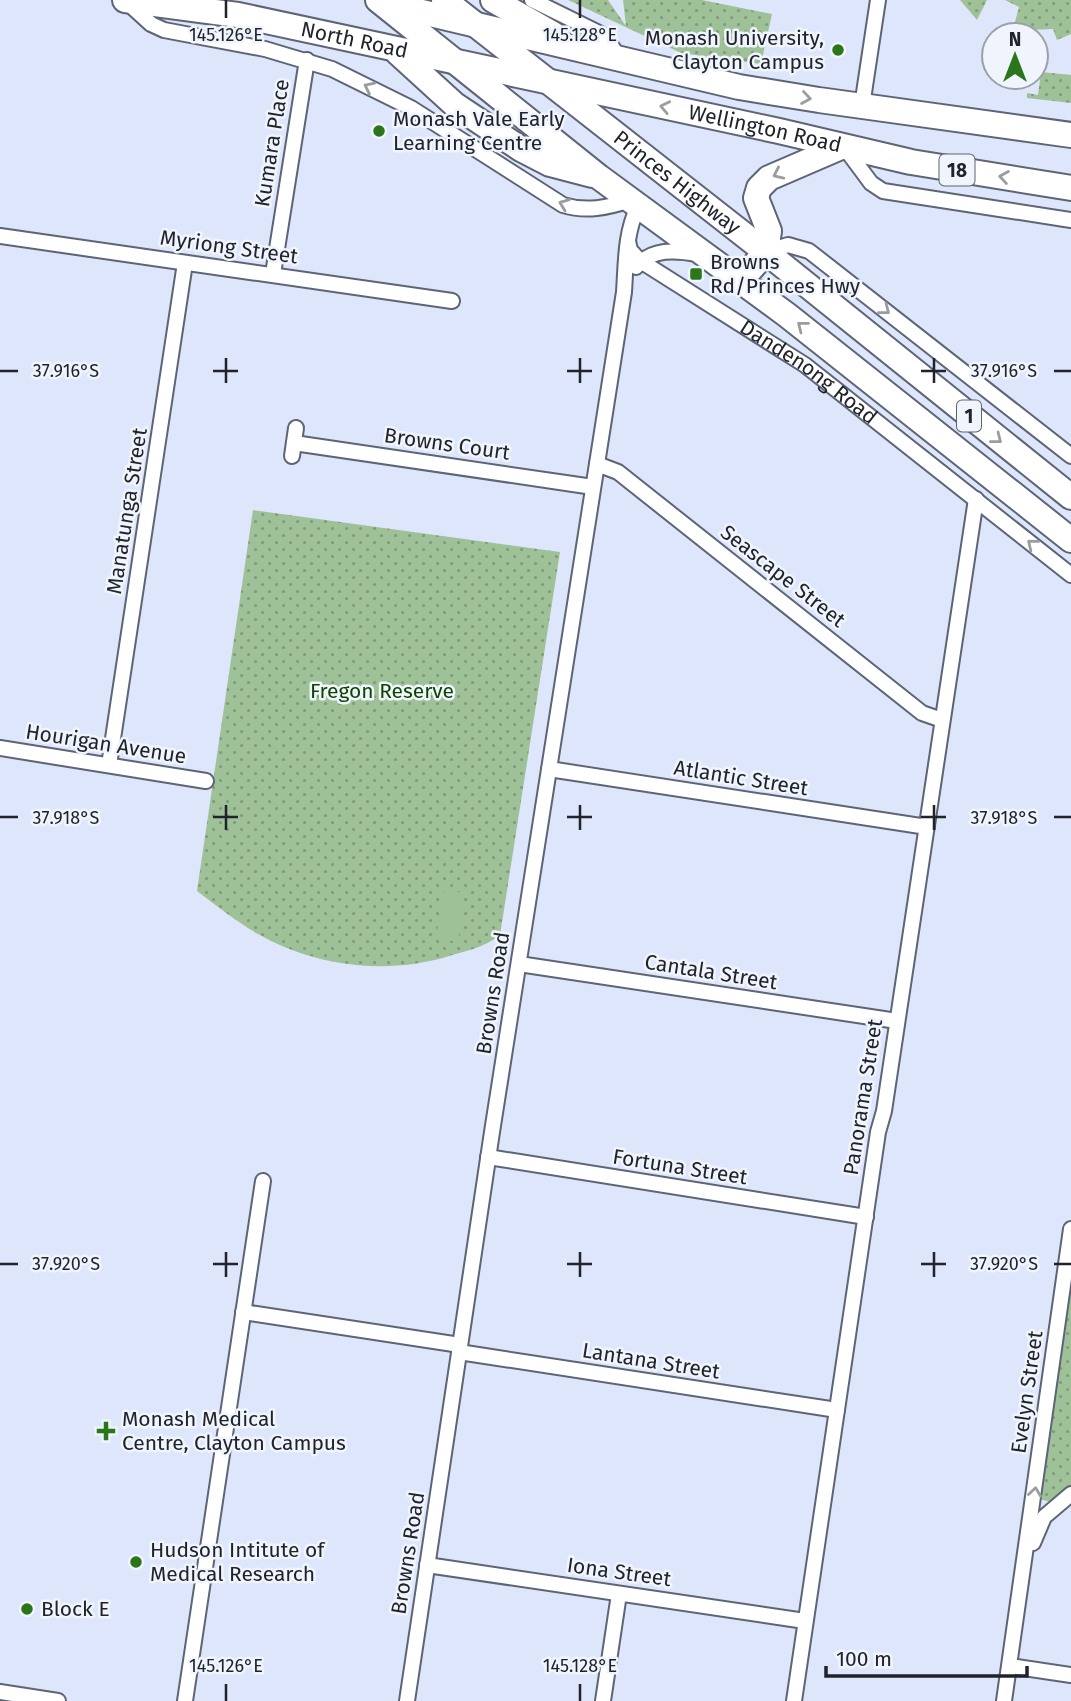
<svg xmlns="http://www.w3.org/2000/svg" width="1071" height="1701" viewBox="0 0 1071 1701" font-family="'Fira Sans',sans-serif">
<defs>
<pattern id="grass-dots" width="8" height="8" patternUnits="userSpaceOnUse" patternTransform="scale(1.75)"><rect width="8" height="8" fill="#9fc198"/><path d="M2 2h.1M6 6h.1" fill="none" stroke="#819c7c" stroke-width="1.8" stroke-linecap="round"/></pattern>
</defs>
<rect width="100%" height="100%" fill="#dee6fb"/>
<path fill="url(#grass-dots)" d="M568,0H608L626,26L623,0H702L772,14L761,64L681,53Z
M960,0H987L977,20Z
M1005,0H1071V34L1057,40L1053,29L1029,30L1015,22L1019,7Z
M1041,72L1071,75V103L1027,98V93L1038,95Z
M253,510L560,552L500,935C484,948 465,951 446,957C384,975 314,966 258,934C237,922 217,906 197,891Z
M1071,1273V1485L1051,1502L1039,1499Z"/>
<path fill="#9fc198" d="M444,890L465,893L458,942L436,938Z"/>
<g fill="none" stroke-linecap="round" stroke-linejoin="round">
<defs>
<g id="street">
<path d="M532,0L599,33L606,38L620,59"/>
<path d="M128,3L151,24L164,30L265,49L332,69L411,108L563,205C586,212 607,208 630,200"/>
<path d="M862,106L878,0"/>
<path d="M845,148L871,183L883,191L1071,220"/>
<path d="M0,236L452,301"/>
<path id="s1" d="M628,241L630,250L639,260L805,365L1071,575"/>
<path d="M766,252L788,245L809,251L1071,456"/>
<path d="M636,267C652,248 675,250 698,254"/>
<path d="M273,274L307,60"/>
<path d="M294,443L593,487"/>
<path d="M292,456L296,428"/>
<path d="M597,464L618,472L922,713L942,720"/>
<path d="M0,748L206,781"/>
<path d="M109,765L185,263"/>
<path d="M549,769L927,827"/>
<path d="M519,964L897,1021"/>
<path d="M488,1157L866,1217"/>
<path d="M243,1312L460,1345"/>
<path d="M459,1352L837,1410"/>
<path d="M1033,1543L1044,1517L1071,1494"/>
<path d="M427,1565L805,1621"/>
<path d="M1010,1666L1071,1675"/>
<path d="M0,1692L58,1701"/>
<path d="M185,1701L263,1181"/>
<path d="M407,1701L492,1132L624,292C626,263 625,233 638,207"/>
<path d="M603,1701L619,1594"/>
<path d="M794,1701L878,1132L884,1111L976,499"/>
<path d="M1004,1701L1071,1229"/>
</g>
<g id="highway">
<path id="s2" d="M125,0L238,15L779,131L911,162L1071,188"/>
<path d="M378,0L599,177L787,315L1071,540"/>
<path id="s3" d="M444,0L766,252L1071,497"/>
<path d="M493,0L553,34"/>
<path d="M388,4L739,87L819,100L1071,135"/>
<path d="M398,53L455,105L521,149L550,164L592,175"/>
<path d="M741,280L766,252L769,231L756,198L759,188L769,178L841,147"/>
</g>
</defs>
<use href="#street" stroke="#5d6476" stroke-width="18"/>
<use href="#highway" stroke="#5d6476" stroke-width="28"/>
<use href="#street" stroke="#fff" stroke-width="14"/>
<use href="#highway" stroke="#fff" stroke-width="24"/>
</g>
<defs><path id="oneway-chevron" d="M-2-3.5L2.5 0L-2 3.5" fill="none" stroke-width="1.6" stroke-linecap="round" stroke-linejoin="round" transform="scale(1.75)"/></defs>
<g stroke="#9b9c9f">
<use href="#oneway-chevron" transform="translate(369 87) rotate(-154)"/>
<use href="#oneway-chevron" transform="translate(806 98) rotate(9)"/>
<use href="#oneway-chevron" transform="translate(665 107) rotate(-168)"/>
<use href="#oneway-chevron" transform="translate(778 174) rotate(155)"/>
<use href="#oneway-chevron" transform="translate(1004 177) rotate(-171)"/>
<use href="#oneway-chevron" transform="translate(564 204) rotate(-159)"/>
<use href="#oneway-chevron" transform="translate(885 310) rotate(38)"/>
<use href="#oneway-chevron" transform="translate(802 326) rotate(-142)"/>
<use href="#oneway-chevron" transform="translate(997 439) rotate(38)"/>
<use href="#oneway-chevron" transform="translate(1032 544) rotate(-141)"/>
<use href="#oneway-chevron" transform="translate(1035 1492) rotate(-82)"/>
</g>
<path fill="none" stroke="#20232a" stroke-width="2.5" d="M226,0V18M580,0V18M226,358V383M580,358V383M934,358V383M0,371H18M213,371H238M567,371H592M921,371H946M1054,371H1071M226,805V830M580,805V830M934,805V830M0,817H18M213,817H238M567,817H592M921,817H946M1054,817H1071M226,1252V1277M580,1252V1277M934,1252V1277M0,1264H18M213,1264H238M567,1264H592M921,1264H946M1054,1264H1071M226,1684V1701M580,1684V1701"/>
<g fill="#2b751a" stroke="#f0f4fc" stroke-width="2.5">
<circle cx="838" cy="50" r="7"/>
<circle cx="379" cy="131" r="7"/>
<rect x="689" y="267" width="14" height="14" rx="3.5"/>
<path d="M102.5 1420.5h7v7h7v7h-7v7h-7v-7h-7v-7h7z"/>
<circle cx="136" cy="1562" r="7"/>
<circle cx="27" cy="1609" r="7"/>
</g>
<g text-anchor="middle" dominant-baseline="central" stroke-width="5" stroke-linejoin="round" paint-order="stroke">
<g fill="#f0f4fc" stroke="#5e6269" stroke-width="2">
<rect x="939.5" y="154.5" width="35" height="31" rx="5"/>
<rect x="957" y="400.5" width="24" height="31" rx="5"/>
</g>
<g font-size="19" font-weight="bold" fill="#20232a">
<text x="957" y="170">18</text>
<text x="969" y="416">1</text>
</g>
<g font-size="21" fill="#20232a" stroke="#f0f4fc" text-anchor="start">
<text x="824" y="38" text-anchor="end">Monash University,<tspan x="824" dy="24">Clayton Campus</tspan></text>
<text x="393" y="119">Monash Vale Early<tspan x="393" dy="24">Learning Centre</tspan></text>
<text x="710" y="262">Browns<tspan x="710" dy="24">Rd/Princes Hwy</tspan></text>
<text x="122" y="1419">Monash Medical<tspan x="122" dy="24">Centre, Clayton Campus</tspan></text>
<text x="150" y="1550">Hudson Intitute of<tspan x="150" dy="24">Medical Research</tspan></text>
<text x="41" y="1609">Block E</text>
</g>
<g font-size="21" fill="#20232a" stroke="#f0f4fc">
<text stroke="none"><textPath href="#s2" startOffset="233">North Road</textPath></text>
<text stroke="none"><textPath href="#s2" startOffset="653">Wellington Road</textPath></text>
<text transform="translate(272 143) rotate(-81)">Kumara Place</text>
<text stroke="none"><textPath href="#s3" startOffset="296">Princes Highway</textPath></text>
<text transform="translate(229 247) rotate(8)">Myriong Street</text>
<text stroke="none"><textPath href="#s1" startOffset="226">Dandenong Road</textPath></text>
<text transform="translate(447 444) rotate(8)">Browns Court</text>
<text transform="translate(127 511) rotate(-81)">Manatunga Street</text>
<text transform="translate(783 576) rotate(38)">Seascape Street</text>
<text transform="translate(106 744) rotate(9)">Hourigan Avenue</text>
<text transform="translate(741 778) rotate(9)">Atlantic Street</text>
<text transform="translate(711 972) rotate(9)">Cantala Street</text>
<text transform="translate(493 993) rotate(-81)">Browns Road</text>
<text transform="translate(863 1097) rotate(-81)">Panorama Street</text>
<text transform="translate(680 1167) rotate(9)">Fortuna Street</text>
<text transform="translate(651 1361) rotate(9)">Lantana Street</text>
<text transform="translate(1027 1392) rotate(-82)">Evelyn Street</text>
<text transform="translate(408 1553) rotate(-81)">Browns Road</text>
<text transform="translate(619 1572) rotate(8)">Iona Street</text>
</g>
<g font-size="21" fill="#0e4600" stroke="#f0f4fc">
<text x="382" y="691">Fregon Reserve</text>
</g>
</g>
<g font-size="18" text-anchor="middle" fill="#20232a" stroke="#f0f4fc" stroke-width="5" stroke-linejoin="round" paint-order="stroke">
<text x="226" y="41">145.126°E</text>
<text x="580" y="41">145.128°E</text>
<text x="66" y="377">37.916°S</text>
<text x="1004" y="377">37.916°S</text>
<text x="66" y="824">37.918°S</text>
<text x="1004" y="824">37.918°S</text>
<text x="66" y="1270">37.920°S</text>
<text x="1004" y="1270">37.920°S</text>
<text x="226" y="1672">145.126°E</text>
<text x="580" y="1672">145.128°E</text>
</g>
<g transform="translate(1015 56)"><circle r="33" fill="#f0f4fc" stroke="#9da0a8" stroke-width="2"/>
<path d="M0-5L12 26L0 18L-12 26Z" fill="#2b751a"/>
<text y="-10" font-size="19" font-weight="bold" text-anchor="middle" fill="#20232a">N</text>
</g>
<path d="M826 1666v10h201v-10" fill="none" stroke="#20232a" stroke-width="3.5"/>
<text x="836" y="1666" font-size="21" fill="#20232a" stroke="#f0f4fc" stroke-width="5" paint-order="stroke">100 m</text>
</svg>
